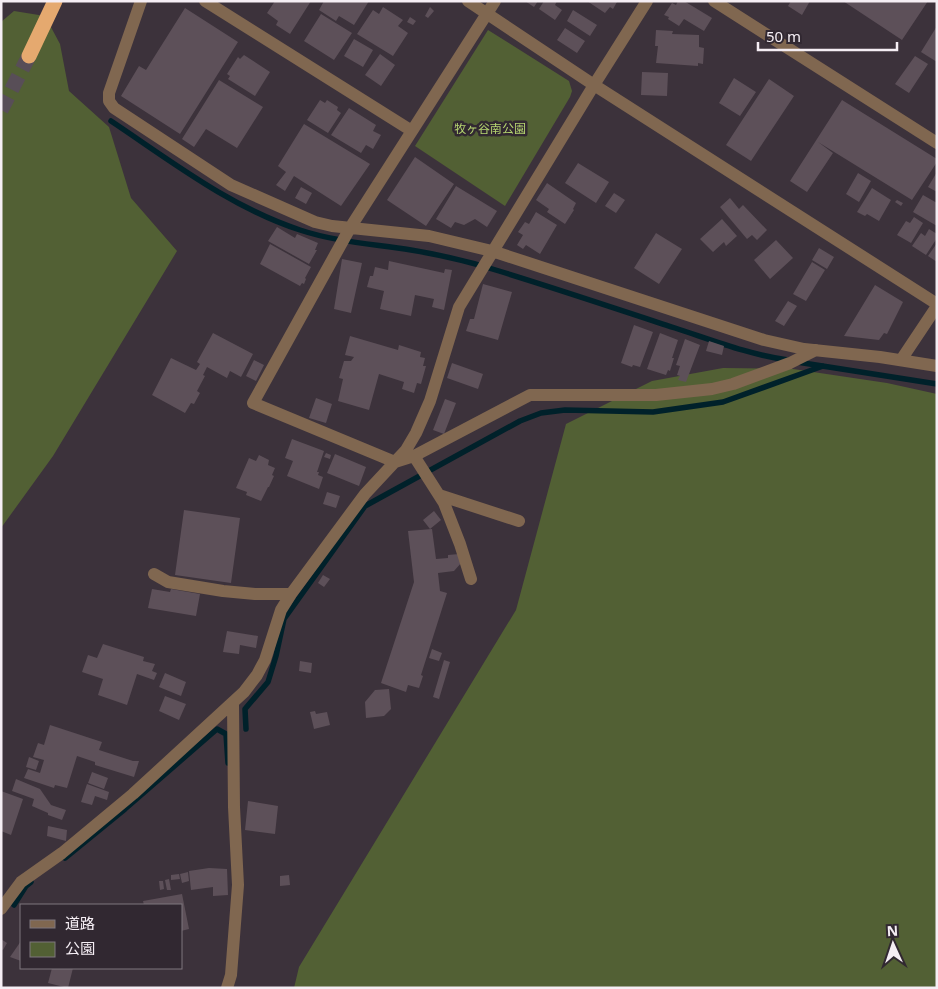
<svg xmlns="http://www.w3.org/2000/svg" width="938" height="989" viewBox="0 0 938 989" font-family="'Noto Sans','Noto Sans JP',sans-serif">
<rect width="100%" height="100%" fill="#3c323b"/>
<path fill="#526034" d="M14,11L45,16L60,44L69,91L109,127L131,198L177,251L53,456L1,528V22Z
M488,30L569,81L572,91L570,97L505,206L415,146Z
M723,368L793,369L887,383L937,394V988H294L299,967L516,610L566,424L652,381Z"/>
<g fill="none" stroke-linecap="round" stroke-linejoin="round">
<path stroke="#00212a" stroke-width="5.5" d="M111,121C171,161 230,207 300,230C336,242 374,244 411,250C441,255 471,262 499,271C558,289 617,309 675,328C712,340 750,355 788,360
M797,362L937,384
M246,729L245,709L268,682L276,656L284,619L365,506L520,421L541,413L565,410L653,412L723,402L823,366
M65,858L125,809L217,729L226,734L228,763
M14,905L26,886L31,882"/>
</g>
<path fill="#5d5059" d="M275,1H311L290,34L276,25L278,21L267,13Z
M324,1H369L354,25L339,16L336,21L319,10Z
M525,1H538L534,7Z
M544,1H557L555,5L562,10L555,20L539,9Z
M587,1H616L617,2L613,9L610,7L605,13Z
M678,1H684L712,18L704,31L684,19L679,26L668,19L669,17L664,15L672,3L676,5Z
M791,1H810L802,15L788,6Z
M843,1H928L902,40Z
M383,7L403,20L398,26L408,33L393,56L357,34L373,10L379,14Z
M430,7L434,11L428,18L425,16Z
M185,8L238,42L180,134L121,96L139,66L146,70Z
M573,10L597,25L590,36L567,21Z
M321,14L352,33L334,60L304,41Z
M410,17L416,21L413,25L407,22Z
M937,26V62L921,52Z
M565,28L585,41L577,53L557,40Z
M656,30L673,31L672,34L699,35V47L704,48L703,64L698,63V66L656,63L658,46H655Z
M354,39L373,50L363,67L344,56Z
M380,54L395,65L381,86L365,75Z
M244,55L270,72L255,96L228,79L230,76L227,74L238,57L240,59Z
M915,56L928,64L909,93L895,84Z
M642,72L668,73L667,96L641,95Z
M734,78L756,92L740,116L719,103Z
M769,79L794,96L751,161L726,145Z
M219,80L263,107L237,148L206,129L194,147L182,139Z
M320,100L325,103L327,100L338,107L337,110L341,113L328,133L307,120Z
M842,100L937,159V162L912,200L818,142L833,153L807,192L790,181Z
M349,108L376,125L373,131L381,135L373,149L366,145L361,153L331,135Z
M304,124L370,164L341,206L294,176L285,191L276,185L286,172L278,166Z
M415,157L454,184L426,226L387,200Z
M578,163L609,182L596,203L565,183Z
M937,172V192L928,187Z
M858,173L871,181L859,202L846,194Z
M547,183L576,203L573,209L574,210L565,224L547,212L549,209L536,200Z
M456,186L497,211L487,227L475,219L464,225L455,222L451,228L436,219Z
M301,187L312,193L306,204L295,198Z
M872,188L891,200L879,221L867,214L865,216L857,212Z
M614,193L625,200L616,213L605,206Z
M923,195L937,203V226L913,212Z
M730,198L739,209L743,205L767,230L757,240L752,235L747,239L720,207Z
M897,200L903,203L901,206L895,202Z
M536,212L557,225L540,254L526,245L523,249L517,245L523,235L518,232L525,222L529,224Z
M914,217L923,223L911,243L897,235L906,221L910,223Z
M722,219L737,236L726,246L724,242L713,252L700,239Z
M277,227L295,238L297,234L318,243L315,250H317L309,264L268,241Z
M929,229L937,234V238L926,255L912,246L921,233L925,236Z
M656,233L682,249L659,284L634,268Z
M776,240L793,258L770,279L754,260Z
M937,243V262L928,256Z
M270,244L311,267L305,278L306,279L304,284L302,283L300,286L260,264Z
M819,248L834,257L827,269L812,260Z
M342,259L362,263L351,313L334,309Z
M389,261L444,273L445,269L452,270L444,310L432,307L434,299L415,295L411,316L380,309L384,291L367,287L370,276H373L375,267L388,270Z
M812,262L825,270L806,301L793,294Z
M483,284L512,292L498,340L466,331L470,319H474Z
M875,285L903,302L887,334L884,333L879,340L844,336Z
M788,301L797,306L784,326L775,321Z
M634,325L653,332L640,367L633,365L632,367L621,363Z
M213,333L253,354L241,377L230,371L227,378L207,367L203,375L205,376L197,391L200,393L194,404L191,403L185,413L152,395L171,358L196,370L200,364L197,362Z
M660,333L678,340L672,358H674L670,371L668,370L666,375L647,369Z
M350,336L398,350L399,345L421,352L420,357L425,358L423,366H426L421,384L417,383L414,393L402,389L404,382L379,374L369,410L338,401L343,379L339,378L344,361H351L354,357L345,355Z
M685,339L700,345L686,382L678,380L680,376L677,375L680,366L676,365Z
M709,341L724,346L722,355L706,351Z
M254,360L264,365L256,381L246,376Z
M452,363L483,374L478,389L447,378Z
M316,398L332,404L326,423L309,418Z
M445,399L456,403L444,434L433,430Z
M292,439L324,451L317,472H319L318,475L323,477L319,489L287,476L293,461L285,458Z
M326,453L331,455L330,459L324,457Z
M335,454L366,467L359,486L327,473Z
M259,455L269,460L268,465L275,468L272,475L274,476L269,487H268L261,501L246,495L247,492L236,488L249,458L256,461Z
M327,492L340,496L336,508L323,504Z
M184,510L240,518L231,583L175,575Z
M434,511L441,520L430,529L423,520Z
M432,529L436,559L448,558V555L459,554L462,562L454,571L438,573L440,591L447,593L421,675L423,676L419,688L408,685L406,692L381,683L414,582L408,531Z
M323,575L330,579L324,587L318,583Z
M152,589L170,592L171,589L200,594L196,616L148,608Z
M227,631L258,636L256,648L240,645L239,654L223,652Z
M103,644L144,657L143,661L155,664L152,671L157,673L154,680L137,674L127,705L98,695L103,679L82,672L88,655L97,658Z
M432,649L442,653L439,661L429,658Z
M444,660L450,662L439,699L433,697Z
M300,661L312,663L311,673L299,671Z
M165,673L186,682L181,696L159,687Z
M389,689L391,709L384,716L366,718L365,702L375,690Z
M165,696L186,704L179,720L159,711Z
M315,711L316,714L327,712L330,725L314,729L310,712Z
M50,725L102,742L99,750L133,761H139L134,777L95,765V762L77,756L67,788L55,785L54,788L24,778L28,769L40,773L44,760L33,757L38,743L44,745Z
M29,757L39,761L36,770L26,767Z
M92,772L108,778L104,789L88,783Z
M16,779L40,789L51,805L66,810L62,820L48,815V813L32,806L34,799L12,791Z
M87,784L109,792L107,800L95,796L92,805L81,802Z
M1,791L23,799L11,835L1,831Z
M248,801L278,806L275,834L245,830Z
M48,826L67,830L66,841L47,836Z
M209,868L227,869L228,895L213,896V887L191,890L189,871Z
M188,872L189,881L182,883L180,874Z
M179,874L180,879L171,880V875Z
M289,875L290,885L280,886V876Z
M169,879L171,890H167L165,880Z
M159,881H163L164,889L160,890Z
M182,894L189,929L181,931V905H144L143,901Z
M1,939L7,943L3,950L1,949Z
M21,941V961L10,957Z
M52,968H73L68,988L48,983Z"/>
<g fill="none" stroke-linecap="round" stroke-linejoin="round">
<path stroke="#584e57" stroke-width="15" stroke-dasharray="15 8" stroke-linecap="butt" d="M1,110L29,56"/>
<path stroke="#806750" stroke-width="12" d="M141,1L109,93V101L114,108L231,185L315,222L332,226L429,236L492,251L764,340L804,349L880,357L937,366
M205,1L412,131
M468,1L594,85L937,304
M495,1L350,228L253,403L395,462L414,456L530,395H656L712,389L733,384L790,363L816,350
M714,1L937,143
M901,360L937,306
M414,456L444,503L460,544L471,579
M439,495L519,521
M154,574L168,582L223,591L255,594H291
M1,909L21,882L62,853L133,794L244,692L257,675L265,660L281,610L291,594L365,494L406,450L416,433L430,401L459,307L594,85L647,1
M227,988L231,975L238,885L234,807L233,704"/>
<path stroke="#e5a96f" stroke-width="15" d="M29,56L55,1"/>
</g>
<g text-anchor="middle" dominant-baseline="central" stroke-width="5" stroke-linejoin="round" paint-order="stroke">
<g font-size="12" fill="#b5d570" stroke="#312831">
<text x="490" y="128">牧ヶ谷南公園</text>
</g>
</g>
<rect width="938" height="989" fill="none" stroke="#f5eef4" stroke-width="5"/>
<rect x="20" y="904" width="162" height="65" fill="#312831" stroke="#7f777f"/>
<rect x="30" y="920" width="25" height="8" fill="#806750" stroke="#7f777f"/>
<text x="65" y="929" font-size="15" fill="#f5eef4">道路</text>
<rect x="30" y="942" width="25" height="15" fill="#526034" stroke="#7f777f"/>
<text x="65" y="954" font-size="15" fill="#f5eef4">公園</text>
<g transform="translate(893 944) rotate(357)" stroke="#312831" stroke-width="4" paint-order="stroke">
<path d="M0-4L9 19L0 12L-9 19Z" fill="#f5eef4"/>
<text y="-8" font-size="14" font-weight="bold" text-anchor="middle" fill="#f5eef4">N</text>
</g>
<path d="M758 42v8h139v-8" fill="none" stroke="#f5eef4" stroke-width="2.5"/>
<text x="766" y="42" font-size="15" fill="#f5eef4" stroke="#312831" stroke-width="4" paint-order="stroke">50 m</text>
</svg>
